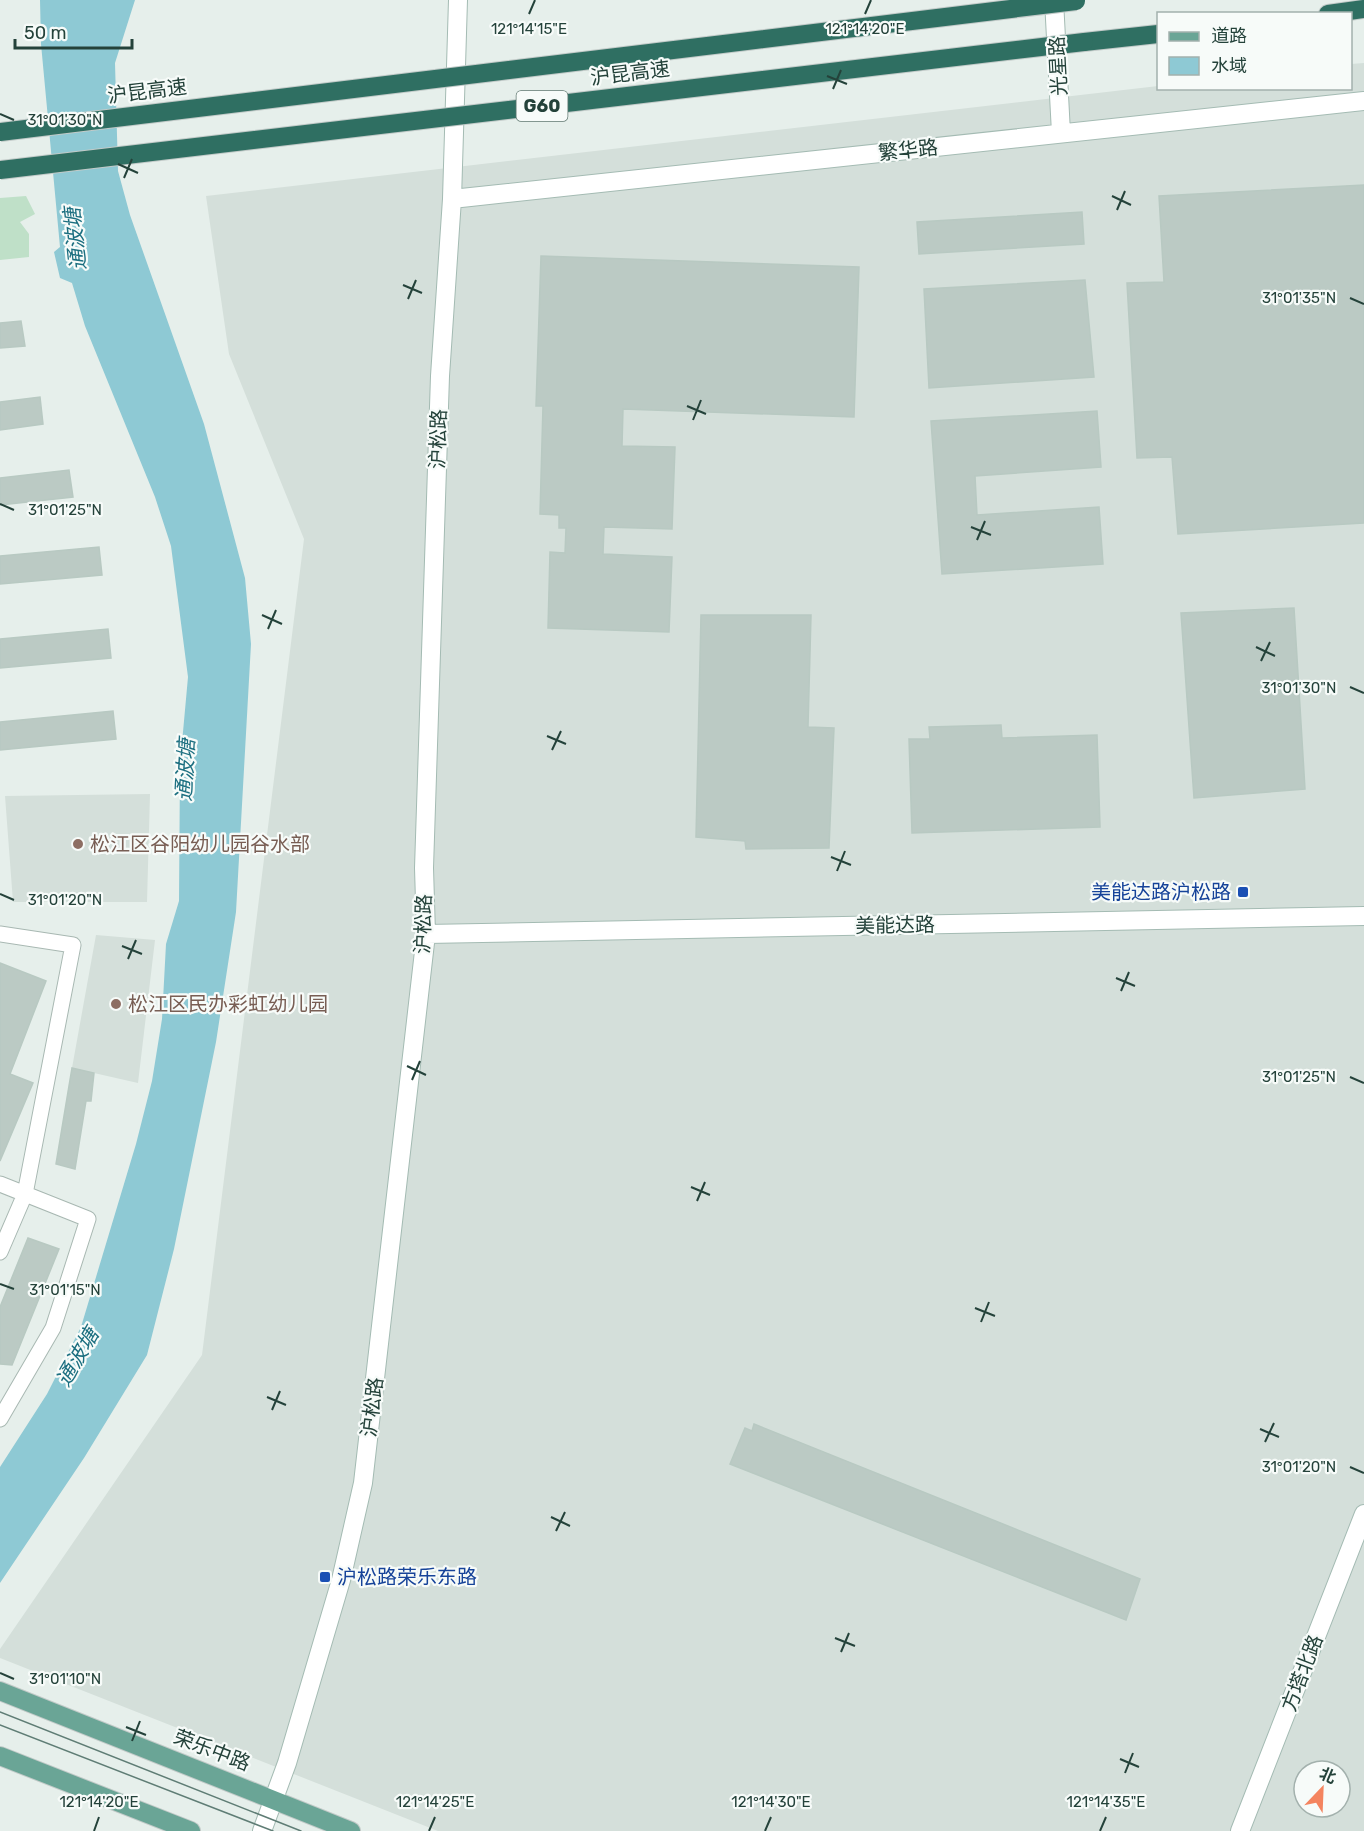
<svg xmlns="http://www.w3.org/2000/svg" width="1364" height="1831" viewBox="0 0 1364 1831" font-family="Rubik,'Noto Sans SC',sans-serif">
<rect width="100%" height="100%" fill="#e6efeb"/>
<path fill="#d4dfda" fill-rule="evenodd" d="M1364,63V1831H438L0,1658V1649L202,1355L304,539L229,354L206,196L1158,86L1350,88L1351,64ZM1304,1771H1340V1807H1304Z
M150,794L147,902H13L5,796Z
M96,935L155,940L138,1083L72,1068Z"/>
<path fill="#bfe0c8" d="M26,196L35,214L20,222L29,234V257L0,260V198Z"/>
<path fill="#8ec9d4" d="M40,0H135L115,63L118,171L130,215L204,424L245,578L251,644L236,912L216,1042L174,1249L147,1355L84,1458L0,1583V1467L47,1394L81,1327L136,1144L152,1081L162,1019L166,944L179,901L180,765L188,677L171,546L155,497L85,326L72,283L60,278L54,252L60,247L41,44Z"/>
<path fill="#bbcac4" stroke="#b8c9c2" stroke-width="1.5" d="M1364,185V523L1178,534L1172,457L1137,458L1127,283L1164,282L1159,196Z
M1082,212L1084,244L919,254L917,222Z
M541,256L859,267L854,417L623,409L622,446L675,447L672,529L604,527L603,554L672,557L669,632L548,628L550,552L565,553L566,528H559V515L540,514L543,406H536Z
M1085,280L1094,377L929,388L924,289Z
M21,321L25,346L0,348V323Z
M40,397L43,424L0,430V402Z
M1097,411L1101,467L975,476L977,515L1099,507L1103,564L942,574L931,421Z
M69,470L73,497L0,505V478Z
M99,547L102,575L0,584V556Z
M1294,608L1305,789L1194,798L1181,613Z
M701,615H811L808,727L834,728L829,848L746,849L745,841L696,837Z
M108,629L111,658L0,668V639Z
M113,711L116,739L0,750V722Z
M1001,725L1002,738L1097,735L1100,827L912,833L909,739H930L929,727Z
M0,963L46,981L10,1074L33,1083L0,1161Z
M72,1068L94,1073L91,1101H86L75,1169L56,1164Z
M28,1238L59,1249L12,1365L0,1364V1307Z
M754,1424L1140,1579L1126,1620L730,1464L745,1428L752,1431Z"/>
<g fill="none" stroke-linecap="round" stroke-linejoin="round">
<defs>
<path id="street" d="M0,934L73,945L25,1194L0,1252
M0,1184L88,1219L53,1328L0,1419"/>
<path id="secondary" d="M1054,0L1061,133
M452,199L1364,101
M426,934L1364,916
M262,1831L287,1763L341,1580L363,1483L426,934L424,868L440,376L452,199L458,0
M1240,1831L1364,1514"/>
<path id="primary" d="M0,1691L351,1831
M0,1756L191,1831"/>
<path id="highway" d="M1328,14L1364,9
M1084,42L1158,34"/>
</defs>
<use href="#street" stroke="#a8b8b2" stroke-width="17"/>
<use href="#secondary" stroke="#a4bbb3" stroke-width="20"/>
<use href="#primary" stroke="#c2cac8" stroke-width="20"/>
<use href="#highway" stroke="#c2cac8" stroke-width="20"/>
<use href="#street" stroke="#fff" stroke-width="15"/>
<use href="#secondary" stroke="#fff" stroke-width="18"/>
<use href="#primary" stroke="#6aa596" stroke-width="18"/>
<use href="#highway" stroke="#2f6f62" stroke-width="18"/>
<path stroke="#5f7d75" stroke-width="1.5" d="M0,1712L301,1831
M0,1725L273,1831"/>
<defs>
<path id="highway-bridge" d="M0,132L1076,1
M0,170L1084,42"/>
</defs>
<use href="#highway-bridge" stroke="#c2cac8" stroke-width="20" stroke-linecap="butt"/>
<use href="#highway-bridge" stroke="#2f6f62" stroke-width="18"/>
</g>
<path fill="none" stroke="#24423a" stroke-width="2" d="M529,14L535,0M865,14L871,0M827,76L847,84M833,89L841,70M0,114L14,120M118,164L138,173M124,178L132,159M1112,196L1131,205M1117,210L1125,191M403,285L422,293M1350,298L1364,304M408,299L416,280M687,406L706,414M693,420L701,400M0,504L14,510M971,527L991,535M977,540L985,521M262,615L282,624M268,629L276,610M1256,647L1275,656M1261,661L1270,642M1350,687L1364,693M547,736L566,744M552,750L561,731M831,857L851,865M837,871L845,851M0,894L14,900M122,946L142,954M128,959L136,940M1116,978L1135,986M1121,991L1129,972M407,1066L426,1075M1350,1077L1364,1083M412,1080L420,1061M691,1187L710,1195M697,1201L705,1182M0,1284L14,1289M975,1308L995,1316M981,1322L989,1302M267,1397L286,1405M272,1410L280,1391M1260,1429L1279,1437M1265,1442L1274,1423M1350,1467L1364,1473M551,1517L570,1526M556,1531L565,1512M835,1638L855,1646M841,1652L849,1633M0,1673L14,1679M126,1727L146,1735M132,1741L140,1721M1120,1759L1139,1767M1125,1773L1133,1753M94,1831L99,1817M429,1831L435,1817M765,1831L771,1817M1100,1831L1106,1817"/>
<g fill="#8d6e63" stroke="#f7fbf9" stroke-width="2">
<circle cx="78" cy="844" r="6"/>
<circle cx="116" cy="1004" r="6"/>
</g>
<g fill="#1a4fb4" stroke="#f7fbf9" stroke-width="2">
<rect x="1237" y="886" width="12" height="12" rx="3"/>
<rect x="319" y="1571" width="12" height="12" rx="3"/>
</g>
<g text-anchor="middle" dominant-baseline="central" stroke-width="4.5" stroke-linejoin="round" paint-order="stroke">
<rect fill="#f7fbf9" stroke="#637a73" stroke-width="1.5" x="516.5" y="91" width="51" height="30" rx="4.5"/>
<g font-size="18" font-weight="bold" fill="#24423a">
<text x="542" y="106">G60</text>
</g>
<g font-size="20" fill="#24423a" stroke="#f7fbf9">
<text transform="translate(1058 66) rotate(-93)">光星路</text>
<text transform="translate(630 73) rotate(-7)">沪昆高速</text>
<text transform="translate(147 91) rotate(-7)">沪昆高速</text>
<text transform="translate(908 150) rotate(-6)">繁华路</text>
<text transform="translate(438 439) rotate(-88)">沪松路</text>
<text transform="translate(423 924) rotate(-88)">沪松路</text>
<text transform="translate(895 925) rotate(-1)">美能达路</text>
<text transform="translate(372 1407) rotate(-83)">沪松路</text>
<text transform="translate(1302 1673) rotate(-69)">方塔北路</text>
<text transform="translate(212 1750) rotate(21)">荣乐中路</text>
</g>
<g font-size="20" fill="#785e54" stroke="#f7fbf9" text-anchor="start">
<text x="90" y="844">松江区谷阳幼儿园谷水部</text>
<text x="128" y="1004">松江区民办彩虹幼儿园</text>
</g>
<g font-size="20" fill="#164399" stroke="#f7fbf9" text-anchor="end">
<text x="1231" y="892">美能达路沪松路</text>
<text x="337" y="1577" text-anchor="start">沪松路荣乐东路</text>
</g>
<g font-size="21" font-style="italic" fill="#1c6f80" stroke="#f7fbf9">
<text transform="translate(75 239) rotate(-96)">通波塘</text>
<text transform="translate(185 770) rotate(-87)">通波塘</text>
<text transform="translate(77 1357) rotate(-60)">通波塘</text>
</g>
</g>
<g font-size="15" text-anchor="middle" fill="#24423a" stroke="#f7fbf9" stroke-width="4.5" stroke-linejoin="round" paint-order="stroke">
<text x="529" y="34">121°14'15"E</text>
<text x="865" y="34">121°14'20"E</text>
<text x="65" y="125">31°01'30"N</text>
<text x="1299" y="303">31°01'35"N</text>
<text x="65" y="515">31°01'25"N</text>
<text x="1299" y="693">31°01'30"N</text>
<text x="65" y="905">31°01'20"N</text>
<text x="1299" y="1082">31°01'25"N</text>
<text x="65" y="1295">31°01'15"N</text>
<text x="1299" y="1472">31°01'20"N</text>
<text x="65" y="1684">31°01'10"N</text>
<text x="99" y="1807">121°14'20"E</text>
<text x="435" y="1807">121°14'25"E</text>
<text x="771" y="1807">121°14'30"E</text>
<text x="1106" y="1807">121°14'35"E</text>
</g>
<rect x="1157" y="12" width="195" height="78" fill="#f7fbf9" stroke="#a3b1ad" stroke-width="1.5"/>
<rect x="1169" y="32" width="30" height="9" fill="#6aa596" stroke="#a3b1ad" stroke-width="1.5"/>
<text x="1211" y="42" font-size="18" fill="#24423a">道路</text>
<rect x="1169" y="57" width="30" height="18" fill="#8ec9d4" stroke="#a3b1ad" stroke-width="1.5"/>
<text x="1211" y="72" font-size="18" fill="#24423a">水域</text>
<g transform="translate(1322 1789) rotate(23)"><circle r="28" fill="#f7fbf9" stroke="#a3b1ad" stroke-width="1.5"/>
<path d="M0-4.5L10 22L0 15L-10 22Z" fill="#f4845f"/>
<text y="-9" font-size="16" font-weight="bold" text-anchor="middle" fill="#24423a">北</text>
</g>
<path d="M15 39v9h117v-9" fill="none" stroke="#24423a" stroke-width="3"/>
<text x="24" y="39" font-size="18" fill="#24423a" stroke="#f7fbf9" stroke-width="4.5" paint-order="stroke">50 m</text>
</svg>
